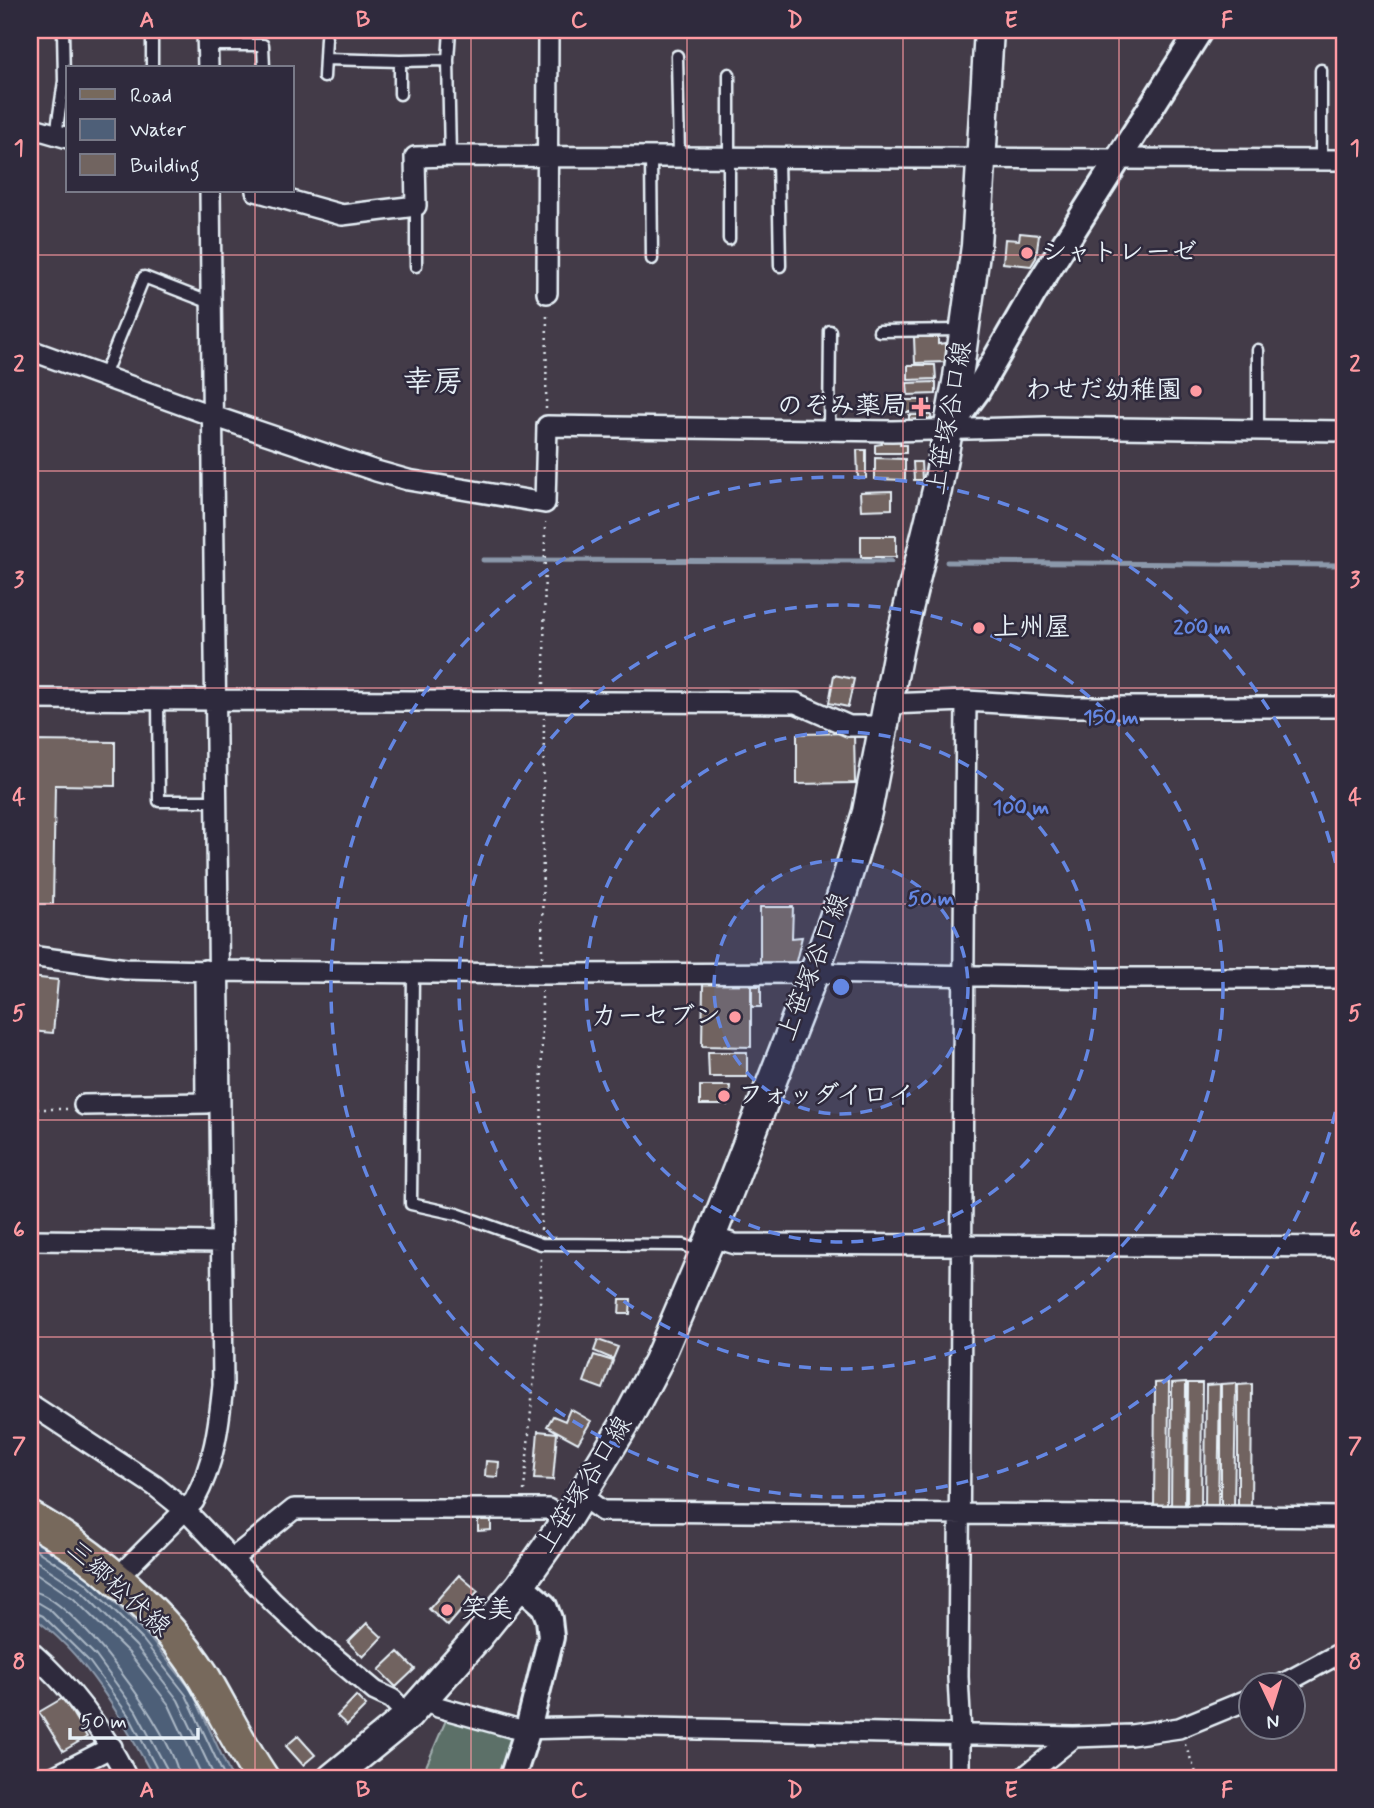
<svg xmlns="http://www.w3.org/2000/svg" width="1374" height="1808" viewBox="0 0 1374 1808" font-family="Mynerve,'Klee One',sans-serif">
<rect width="100%" height="100%" fill="#433b48"/>
<filter id="ink" filterUnits="userSpaceOnUse"><feTurbulence type="fractalNoise" baseFrequency=".0143" numOctaves="2"/><feDisplacementMap in="SourceGraphic" scale="14" xChannelSelector="R" yChannelSelector="G"/><feConvolveMatrix kernelMatrix="1 2 1 2 8 2 1 2 1" color-interpolation-filters="sRGB"/></filter>
<g filter="url(#ink)">
<path fill="#5c6f68" stroke="#a2b0b0" stroke-width="2" d="M446,1720L515,1738L500,1778H421Z"/>
<path fill="#4e5f78" stroke="#8c99ab" stroke-width="2" d="M30,1538L90,1578L148,1636L192,1691L232,1778H154C122,1719 87,1654 30,1615Z"/>
<g fill="none" stroke-linecap="round" stroke-linejoin="round">
<path stroke="#aab7c5" stroke-width="2" d="M30,1546L86,1583L143,1640L186,1695L225,1778
M30,1557L80,1590L136,1646L178,1700L215,1778
M30,1569L73,1598L129,1653L169,1705L203,1778
M30,1591C71,1592 177,1738 179,1778
M30,1601L39,1603L49,1609L96,1656L136,1711L167,1769L168,1778
M30,1610L43,1616L89,1661L129,1716L159,1773V1778"/>
<path stroke="#8c99ab" stroke-width="5" d="M483,560L891,561
M947,562L1344,565"/>
</g>
<path fill="#716460" stroke="#e8f1f8" stroke-width="2" d="M1020,233L1039,235L1036,258L1031,266L1003,263L1005,239L1019,240Z
M914,337H938V344L946,343V362L915,363Z
M908,365H935L936,379L908,380Z
M936,382V394L908,395L907,383Z
M903,400H930V412H903Z
M909,415H931L932,427H909Z
M881,439H901L900,445H906V453H875V445L882,444Z
M857,450H866V478H858Z
M875,458L905,459V480L875,479Z
M913,462H921L922,480H914Z
M892,491V509L861,510L860,492Z
M861,536H896V557H861Z
M834,675L854,679L848,707L829,703Z
M854,733L855,783L797,784V734Z
M30,741L115,742V786L55,785L53,904H30Z
M760,907H793L792,938L802,937L795,965L760,967Z
M30,977L58,980L53,1033L30,1031Z
M703,984H751V1047L702,1046Z
M752,986H761V1007H752Z
M708,1052H747V1077H709Z
M700,1086H730L729,1105H700Z
M620,1299H631L630,1314H619Z
M598,1340L618,1347L613,1359L594,1351Z
M594,1355L613,1361L603,1389L584,1382Z
M1169,1382L1168,1510H1154L1155,1383Z
M1186,1382L1185,1509L1171,1510L1172,1383Z
M1188,1383H1202L1201,1510H1187Z
M1236,1383L1234,1510H1221V1384Z
M1220,1384L1218,1511H1205L1206,1385Z
M1252,1384L1251,1511H1238V1385Z
M570,1409L591,1421L578,1443L547,1426L553,1416L565,1421Z
M538,1431L557,1433L553,1480L534,1479Z
M486,1461L499,1462L498,1477L485,1476Z
M478,1515H491V1530L478,1531Z
M459,1575L478,1591L448,1626L429,1609Z
M367,1623L382,1637L363,1657L348,1642Z
M398,1652L415,1669L396,1687L379,1670Z
M356,1696L366,1706L347,1725L337,1716Z
M63,1698L87,1737L63,1751L39,1712Z
M298,1736L315,1755L303,1765L286,1746Z"/>
<g fill="none" stroke-linecap="round" stroke-linejoin="round">
<defs>
<path id="service" d="M152,30V68
M208,45H263L264,68
M677,56L679,156
M325,59L400,61L448,60
M400,61V94
M324,77L326,38
M56,135L64,81L63,30
M450,156L448,60L450,30
M651,156L652,259
M778,158L780,266
M1321,160V70
M416,206V266
M729,239V74
M879,331L962,330
M103,378L144,277L211,303
M829,429L830,331
M1258,430V350
M158,700L159,801H216
M413,972L411,1204L457,1214L541,1244L684,1245L703,1253"/>
<path id="minor" d="M207,30L208,68
M30,127L68,138
M256,191L342,215L416,206L415,157L450,156L1344,160
M547,293L548,30
M30,350L213,416L376,471L408,480L545,503L547,426L892,431L1045,427L1344,431
M30,699L796,703L849,726H884
M888,704L966,701L1067,707H1344
M30,956L126,969L211,971L542,974L814,973L1105,978H1344
M84,1105L206,1103L205,970
M711,1237L735,1244L1344,1247
M30,1240L222,1242
M30,1404L155,1486L186,1511L273,1602L316,1642L375,1691L392,1699L408,1716
M582,1496L602,1511H608L1344,1517
M232,1559L294,1509H548L566,1520
M116,1579L194,1501C214,1465 219,1425 223,1385L210,191
M30,1651C71,1687 103,1729 127,1778
M1279,1686L1344,1651
M426,1697L438,1707L517,1729L604,1727L1074,1737L1131,1735L1179,1728L1252,1698
M961,1734L958,1677L966,701
M51,1778L112,1747
M959,1778V1734
M1023,1778L1074,1737"/>
<path id="tertiary" d="M949,429L977,391L1034,292L1200,30
M512,1778L528,1729L551,1637L549,1619L544,1606L520,1585"/>
<path id="secondary" d="M332,1778L408,1716L478,1637L520,1585L566,1520L626,1422L658,1361L711,1237L814,973L840,901L867,812L899,646L937,490L958,377L976,246L989,30"/>
<path id="primary" d="M30,1518C94,1554 163,1613 203,1676C223,1710 240,1746 262,1778"/>
</defs>
<use href="#service" stroke="#e8f1f8" stroke-width="15"/>
<use href="#minor" stroke="#e8f1f8" stroke-width="24"/>
<use href="#tertiary" stroke="#e8f1f8" stroke-width="30"/>
<use href="#secondary" stroke="#e8f1f8" stroke-width="33"/>
<use href="#primary" stroke="#e8f1f8" stroke-width="37"/>
<path stroke="#e8f1f8" stroke-width="2.5" stroke-dasharray="2 5" stroke-linecap="butt" d="M546,409L547,311
M544,684L545,522
M542,957L544,718
M30,1109H68
M541,1230L542,991
M524,1491L540,1307L541,1257
M1185,1744L1198,1778"/>
<use href="#service" stroke="#2f2a3d" stroke-width="10"/>
<use href="#minor" stroke="#2f2a3d" stroke-width="19"/>
<use href="#tertiary" stroke="#2f2a3d" stroke-width="24"/>
<use href="#secondary" stroke="#2f2a3d" stroke-width="28"/>
<use href="#primary" stroke="#77695c" stroke-width="32"/>
</g>
</g>
<path fill="none" stroke="#ff9aa2" stroke-width="2" stroke-opacity="0.55" d="M255,30V68M471,30V1778M687,30V1778M903,30V1778M1119,30V1778M255,191V1778M30,255H1344M30,471H1344M30,688H1344M30,904H1344M30,1120H1344M30,1337H1344M30,1553H1344"/>
<circle cx="841" cy="987" r="127" fill="#6487e3" fill-opacity=".12"/>
<g fill="none" stroke="#6487e3" stroke-width="3.5" stroke-dasharray="12 9">
<circle cx="841" cy="987" r="127"/>
<circle cx="841" cy="987" r="255"/>
<circle cx="841" cy="987" r="382"/>
<path d="M1344 1071A510 510 0 1 1 1344 903"/>
</g>
<g fill="#ff9aa2" stroke="#2f2a3d" stroke-width="2.5">
<circle cx="1027" cy="253" r="7"/>
<circle cx="1196" cy="391" r="7"/>
<path d="M917.5 396.5h7v7h7v7h-7v7h-7v-7h-7v-7h7z"/>
<circle cx="979" cy="628" r="7"/>
<circle cx="735" cy="1017" r="7"/>
<circle cx="724" cy="1096" r="7"/>
<circle cx="447" cy="1610" r="7"/>
</g>
<g text-anchor="middle" dominant-baseline="central" stroke-width="5" stroke-linejoin="round" paint-order="stroke">
<g font-size="26" font-weight="bold" fill="#e8f1f8" stroke="#2f2a3d" text-anchor="start">
<text x="1041" y="253">シャトレーゼ</text>
<text x="1182" y="391" text-anchor="end">わせだ幼稚園</text>
<text x="907" y="407" text-anchor="end">のぞみ薬局</text>
<text x="993" y="628">上州屋</text>
<text x="721" y="1017" text-anchor="end">カーセブン</text>
<text x="738" y="1096">フォッダイロイ</text>
<text x="461" y="1610">笑美</text>
</g>
<g font-size="26" fill="#e8f1f8" stroke="#2f2a3d">
<text transform="translate(950 418) rotate(-80)">上笹塚谷口線</text>
<text transform="translate(814 967) rotate(-69)">上笹塚谷口線</text>
<text transform="translate(585 1485) rotate(-58)">上笹塚谷口線</text>
<text transform="translate(118 1589) rotate(42)">三郷松伏線</text>
</g>
<g font-size="30" font-weight="bold" fill="#e8f1f8" stroke="#2f2a3d">
<text x="433" y="382">幸房</text>
</g>
</g>
<circle cx="841" cy="987" r="10" fill="#6487e3" stroke="#2f2a3d" stroke-width="3.5"/>
<g font-size="21" text-anchor="middle" font-weight="bold" fill="#6487e3" stroke="#2f2a3d" stroke-width="5" stroke-linejoin="round" paint-order="stroke">
<text x="1202" y="634">200 m</text>
<text x="1111" y="724">150 m</text>
<text x="1021" y="814">100 m</text>
<text x="931" y="905">50 m</text>
</g>
<rect width="1374" height="1808" fill="none" stroke="#2f2a3d" stroke-width="77"/>
<rect x="66" y="66" width="228" height="126" fill="#2f2a3d" stroke="#797a88" stroke-width="2"/>
<rect x="80" y="89" width="35" height="10" fill="#77695c" stroke="#797a88" stroke-width="2"/>
<text x="130" y="102" font-size="21" fill="#e8f1f8">Road</text>
<rect x="80" y="119" width="35" height="21" fill="#4e5f78" stroke="#797a88" stroke-width="2"/>
<text x="130" y="136" font-size="21" fill="#e8f1f8">Water</text>
<rect x="80" y="154" width="35" height="21" fill="#716460" stroke="#797a88" stroke-width="2"/>
<text x="130" y="172" font-size="21" fill="#e8f1f8">Building</text>
<g transform="translate(1272 1706) rotate(176)"><circle r="33" fill="#2f2a3d" stroke="#797a88" stroke-width="2"/>
<path d="M0-5L12 26L0 18L-12 26Z" fill="#ff9aa2"/>
<text y="-10" font-size="19" font-weight="bold" text-anchor="middle" fill="#e8f1f8">N</text>
</g>
<path d="M70 1728v10h128v-10" fill="none" stroke="#e8f1f8" stroke-width="3.5"/>
<text x="80" y="1728" font-size="21" fill="#e8f1f8" stroke="#2f2a3d" stroke-width="5" paint-order="stroke">50 m</text>
<rect x="38" y="38" width="1298" height="1732" fill="none" stroke="#ff9aa2" stroke-width="2.5"/>
<g font-size="23" text-anchor="middle" font-weight="bold" fill="#ff9aa2">
<text x="147" y="27">A</text>
<text x="363" y="27">B</text>
<text x="579" y="27">C</text>
<text x="795" y="27">D</text>
<text x="1011" y="27">E</text>
<text x="1227" y="27">F</text>
<text x="19" y="155">1</text>
<text x="1355" y="155">1</text>
<text x="19" y="371">2</text>
<text x="1355" y="371">2</text>
<text x="19" y="587">3</text>
<text x="1355" y="587">3</text>
<text x="19" y="804">4</text>
<text x="1355" y="804">4</text>
<text x="19" y="1020">5</text>
<text x="1355" y="1020">5</text>
<text x="19" y="1237">6</text>
<text x="1355" y="1237">6</text>
<text x="19" y="1453">7</text>
<text x="1355" y="1453">7</text>
<text x="19" y="1669">8</text>
<text x="1355" y="1669">8</text>
<text x="147" y="1797">A</text>
<text x="363" y="1797">B</text>
<text x="579" y="1797">C</text>
<text x="795" y="1797">D</text>
<text x="1011" y="1797">E</text>
<text x="1227" y="1797">F</text>
</g>
</svg>
